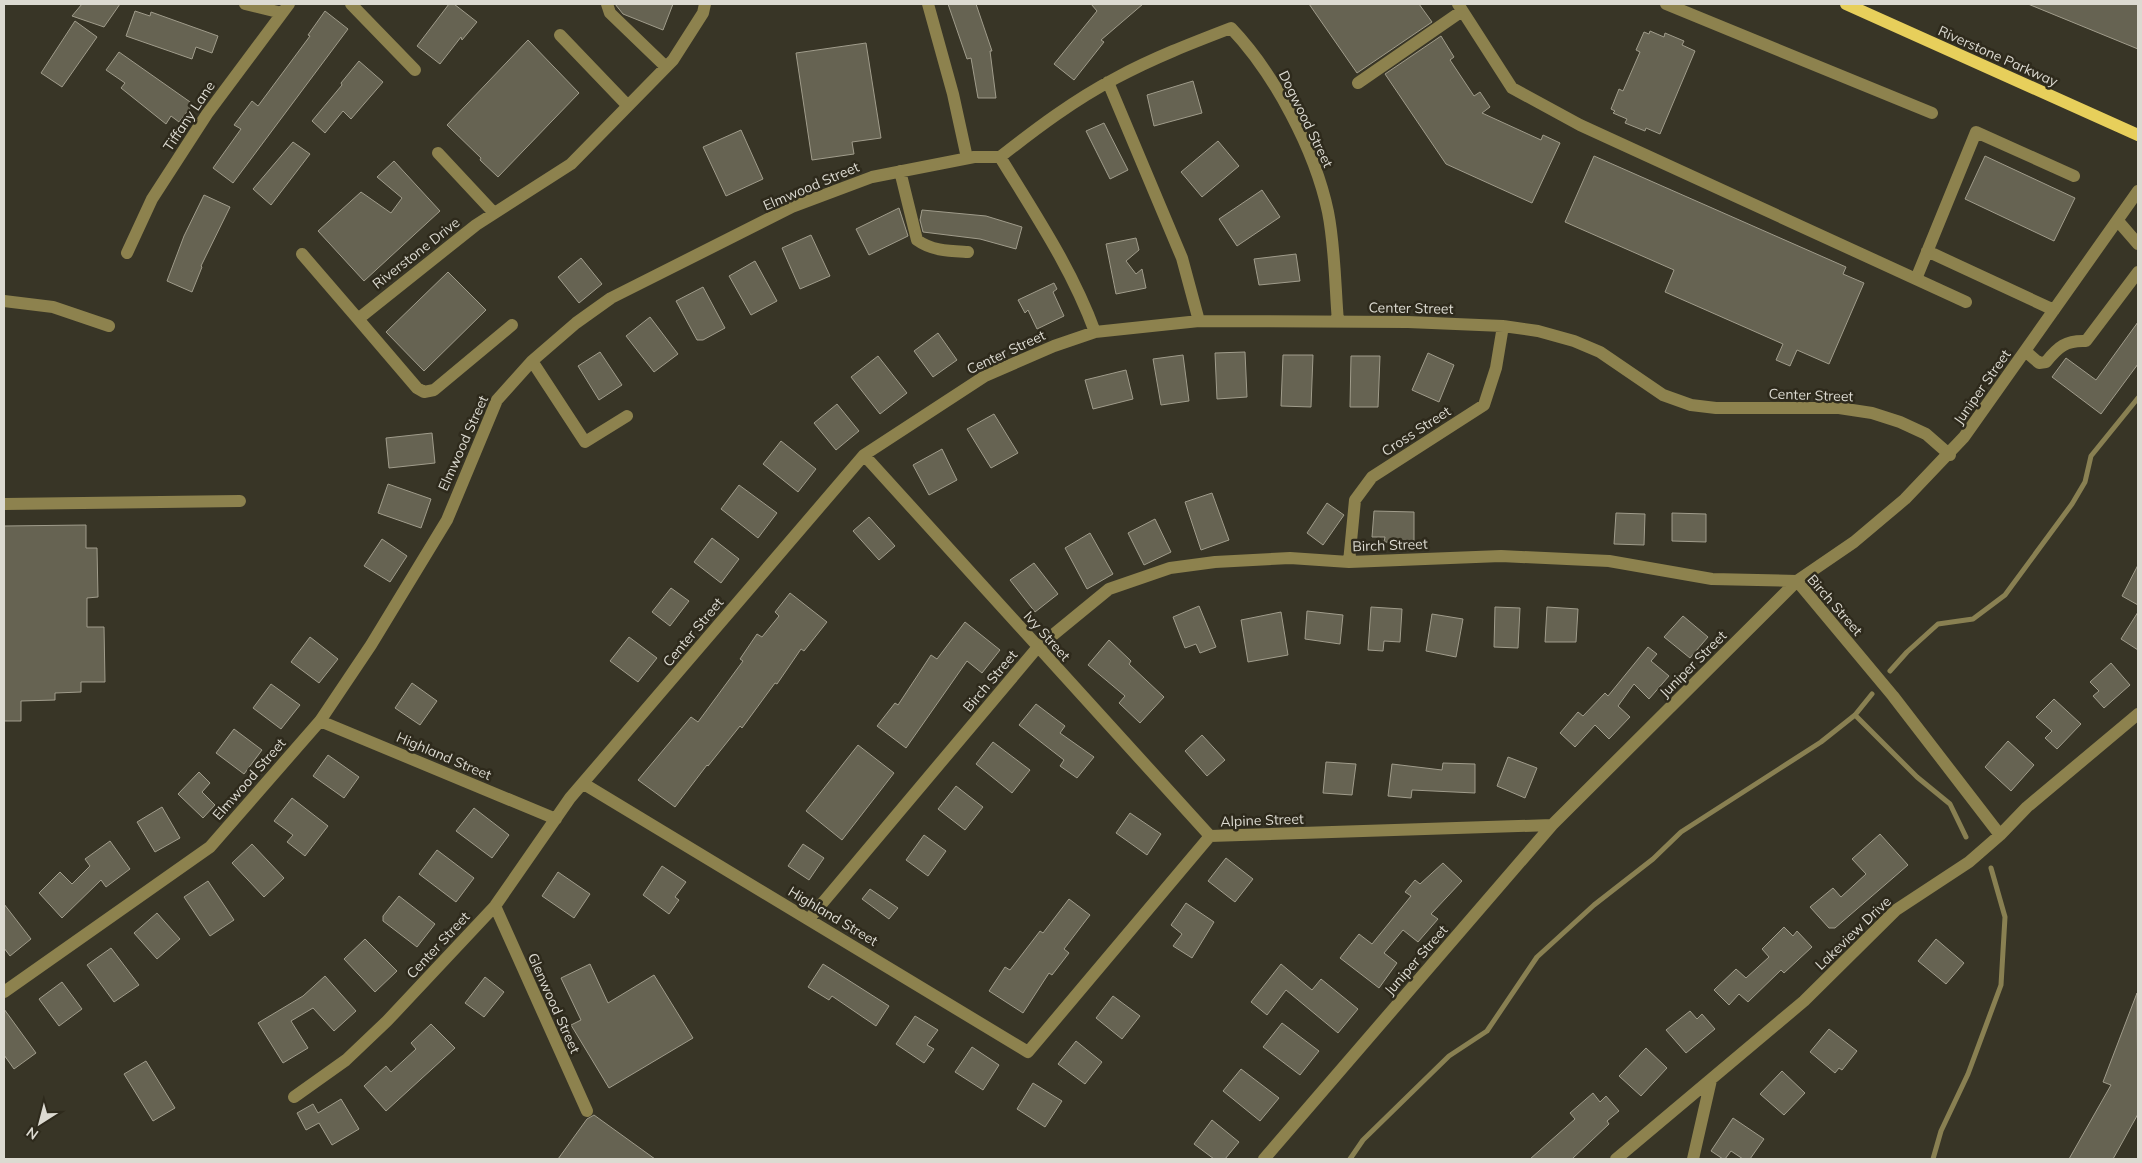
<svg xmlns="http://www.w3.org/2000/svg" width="2142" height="1163" viewBox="0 0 2142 1163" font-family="Mulish,sans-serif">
<rect width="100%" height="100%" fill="#383526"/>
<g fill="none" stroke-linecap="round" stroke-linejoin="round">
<path stroke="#898052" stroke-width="5" d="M1890,671L1907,652L1938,624L1973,619L2005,595L2072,504L2085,482L2091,456L2138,398
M1855,715L1917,777L1950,804L1966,837
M1350,1159L1363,1140L1449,1056L1487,1031L1537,957L1594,905L1653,859L1681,832L1821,742L1855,715L1872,694
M1933,1159L1941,1131L1968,1074L2001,985L2005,917L1991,868"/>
</g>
<path fill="#666352" stroke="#a09c8b" d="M82,4H120L104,27L72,16Z
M449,4H454L477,22L462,40L461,37L440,64L417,46Z
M615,4H673L663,30L623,14Z
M948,4H976L992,51H990L996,98H978L971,58L967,59Z
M1091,4H1143L1101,40L1104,42L1074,80L1054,64L1097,11Z
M1309,4H1419L1432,22L1357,73Z
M2028,4H2138V49Z
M135,11L150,16L151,12L218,36L212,53L196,47L192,59L126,36Z
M325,11L348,29L233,183L213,168L241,129L234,125L252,101L258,106L310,36L308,35Z
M75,21L97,37L62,87L41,73Z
M1650,31L1664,37L1665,33L1684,41L1682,45L1695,51L1660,134L1646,128L1645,131L1625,123L1627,119L1613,113L1615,111L1611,109L1619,89L1623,91L1640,52L1636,50L1644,32L1649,34Z
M1441,36L1454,57L1450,60L1474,96L1480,92L1490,107L1482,113L1541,140L1543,135L1560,143L1532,203L1446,164L1385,74Z
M528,40L579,93L498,177L480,160L481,158L447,125Z
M866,43L881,138L852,142L854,154L812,160L796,53Z
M119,52L193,104L179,122L171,116L166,124L121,88L125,83L106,70Z
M359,61L383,82L351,119L343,111L325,133L312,121L342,85L341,83Z
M1193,81L1202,113L1154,126L1147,95Z
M1104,123L1128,170L1110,179L1086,131Z
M741,130L763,179L726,196L703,147Z
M1218,141L1239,166L1202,197L1181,172Z
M293,142L310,154L271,205L253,189Z
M1594,156L1846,267L1843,274L1864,283L1829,364L1797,350L1790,366L1776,360L1783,344L1665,292L1674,270L1565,222Z
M1985,156L2075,198L2054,241L1965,199Z
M394,161L440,211L364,281L318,231L361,192L391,213L402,198L377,177Z
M1262,190L1280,217L1237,246L1219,219Z
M204,195L230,207L201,266L202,267L192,292L167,281L184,236Z
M899,208L908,236L869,255L856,229Z
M922,210L986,216L1022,227L1016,249L980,239L923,232L920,220Z
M811,235L830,276L800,289L782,248Z
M1136,238L1139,250L1126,261L1136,274L1142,269L1146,288L1116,294L1106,244Z
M1296,254L1300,281L1259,285L1254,259Z
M581,258L602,284L579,303L558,277Z
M755,261L777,301L751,315L729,276Z
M448,272L486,310L424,371L386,332Z
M1054,283L1057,289L1053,292L1064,316L1037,329L1028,310L1025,313L1018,300Z
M703,287L725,328L703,340H697L676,301Z
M650,317L678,354L654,372L626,336Z
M2138,322V364L2101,414L2052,377L2066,358L2096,380Z
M938,333L957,360L933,377L914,351Z
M600,352L622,385L599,400L578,366Z
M1245,352L1247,397L1217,399L1215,353Z
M1428,353L1454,365L1439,402L1412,390Z
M1183,355L1189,401L1161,405L1153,359Z
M1283,355H1313L1311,407L1281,406Z
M878,356L907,393L880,414L851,377Z
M1351,356H1380L1378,407H1350Z
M1126,370L1133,399L1093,409L1085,380Z
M837,404L859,431L836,450L814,423Z
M994,414L1018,453L991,468L967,429Z
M432,433L435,463L389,468L386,438Z
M781,441L816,469L798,492L763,464Z
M942,449L957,480L929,495L913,465Z
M388,484L431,499L421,528L378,513Z
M739,485L777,513L758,538L721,509Z
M1212,493L1229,540L1201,550L1185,502Z
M1327,503L1344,515L1323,545L1307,533Z
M1374,511L1414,512V543L1384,542L1385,537H1372Z
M1616,513L1645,514L1644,545L1614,544Z
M1672,513L1706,514V542L1672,541Z
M869,517L895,546L879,560L853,531Z
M1155,519L1171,552L1144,565L1128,533Z
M86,525V548H97L98,597L87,598V627H104L105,682H81V692L55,693V700L21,701V721H4V526Z
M1090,533L1113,574L1087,589L1065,548Z
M712,538L739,559L721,583L694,562Z
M382,539L407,556L390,582L364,566Z
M1034,563L1058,594L1035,612L1010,580Z
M2138,565V605L2122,596Z
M671,588L689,601L670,626L652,612Z
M790,593L827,622L804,651L801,649L777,684L775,683L742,728L740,726L708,766L707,765L675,807L638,780L691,717L698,722L743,661L740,659L757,634L762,637L779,616L775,612Z
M1199,606L1216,647L1200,653L1196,644L1185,648L1173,617Z
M1371,607L1402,609L1400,642L1384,641L1383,651L1368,650Z
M1495,607L1520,608L1518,648L1494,647Z
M1547,607L1578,609L1576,642H1545Z
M1307,611L1343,615L1340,644L1305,639Z
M1281,612L1288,655L1248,662L1241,620Z
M2138,612V650L2121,639Z
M1432,614L1463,619L1456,657L1426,651Z
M1683,616L1708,637L1690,658L1664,637Z
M965,622L1000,650L982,673L967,661L906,748L877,726L895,703L898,705L931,655L937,659Z
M310,637L338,659L319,683L291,662Z
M629,637L657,658L638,682L610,661Z
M1109,640L1131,661L1129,664L1164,697L1140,723L1119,703L1125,696L1088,665Z
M1648,647L1657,654L1651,661L1669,676L1649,699L1634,684L1618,706L1630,717L1609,739L1595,725L1575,747L1560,733L1578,712L1583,716L1605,693L1608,696Z
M2111,663L2130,685L2104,708L2093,696L2099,691L2090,682Z
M412,683L437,701L420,725L395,708Z
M271,684L300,705L281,729L253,708Z
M2054,699L2081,724L2057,749L2045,738L2052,731L2036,717Z
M1036,704L1065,726L1060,733L1094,757L1077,778L1060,766L1064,760L1019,725Z
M234,729L262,750L244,774L216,753Z
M1202,735L1225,760L1207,776L1185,751Z
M2008,741L2034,765L2011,791L1985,767Z
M993,742L1030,770L1012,793L976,764Z
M858,745L894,773L842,840L806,811Z
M328,755L359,777L344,798L313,776Z
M1508,757L1537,768L1525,798L1497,786Z
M1326,762L1356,764L1352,795L1323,793Z
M1443,763L1475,764V793L1412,790L1411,798L1388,796L1392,764L1442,770Z
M199,772L210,783L202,792L215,805L203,818L178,794Z
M956,786L983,807L965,830L938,809Z
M292,798L328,826L305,856L287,842L293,835L274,821Z
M162,807L180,838L155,852L137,822Z
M474,808L509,835L492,858L456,831Z
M1130,813L1161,834L1147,855L1116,833Z
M1880,834L1908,865L1835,928H1829L1810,907L1833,888L1841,897L1866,874L1852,859Z
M924,835L946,851L928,876L906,860Z
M110,841L130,869L106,887L101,880L62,918L39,893L60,872L72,884L90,866L85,859Z
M252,844L284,878L264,897L232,863Z
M803,844L824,858L809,880L788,866Z
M437,850L474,878L456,902L419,874Z
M1226,858L1253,879L1235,902L1208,881Z
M1443,863L1462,881L1431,914L1438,919L1418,942L1403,930L1384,953L1397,963L1379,988L1340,958L1359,934L1372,944L1411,896L1405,892L1415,880L1420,884Z
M662,866L686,882L675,897L679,900L669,914L643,895Z
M558,872L590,894L574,918L542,896Z
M208,881L234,920L210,936L184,897Z
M870,889L898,908L889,919L862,899Z
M399,896L435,924L417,947L383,921V916Z
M1069,899L1090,915L1064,949L1069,953L1052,975L1049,973L1023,1013L989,991L1005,967L1010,970L1040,931L1043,933Z
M1186,903L1214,922L1192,958L1173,946L1182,934L1171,925Z
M4,904L31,939L10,956L4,948Z
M157,913L180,939L157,959L134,933Z
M1784,927L1793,936L1797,931L1812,947L1784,973L1781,970L1748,1002L1739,994L1729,1005L1714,990L1736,969L1746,978L1769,957L1762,949Z
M365,939L397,971L375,992L344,959Z
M1936,939L1964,963L1946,984L1918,961Z
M111,948L139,985L114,1002L87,965Z
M590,964L608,1003L654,975L693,1038L609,1088L571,1025L581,1020L561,978Z
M823,964L889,1006L876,1026L832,996L829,1000L808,987Z
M1281,964L1312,990L1321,979L1358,1009L1338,1033L1286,990L1267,1015L1251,1002Z
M325,976L356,1011L334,1031L313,1008L291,1021L308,1048L283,1063L258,1023L303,996Z
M485,977L504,992L484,1017L465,1003Z
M62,982L82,1009L59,1026L39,999Z
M2137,993L2138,1114L2113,1159H2069L2111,1085L2103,1082Z
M1113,996L1140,1016L1122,1039L1096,1018Z
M4,1009L36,1053L14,1069L4,1055Z
M1690,1011L1697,1019L1702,1014L1715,1029L1686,1053L1666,1030Z
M915,1016L938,1030L927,1045L934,1049L924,1063L896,1044Z
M1282,1023L1319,1051L1300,1075L1263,1047Z
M431,1024L455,1048L386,1111L364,1086L386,1066L391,1072L416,1049L411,1043Z
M1829,1029L1857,1051L1842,1070L1839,1068L1835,1073L1810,1052Z
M1076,1041L1102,1062L1085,1084L1058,1064Z
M972,1047L999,1065L983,1090L955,1072Z
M1646,1048L1667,1068L1641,1096L1619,1076Z
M146,1061L175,1108L153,1121L124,1074Z
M1241,1069L1279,1098L1260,1121L1223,1091Z
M1782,1071L1805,1093L1784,1115L1760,1094Z
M1033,1083L1062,1101L1045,1127L1017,1109Z
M1593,1093L1600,1102L1606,1096L1619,1111L1607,1121L1609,1124L1572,1159H1530L1575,1119L1570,1113Z
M341,1099L359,1129L332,1145L319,1123L306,1130L297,1113L313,1104L318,1113Z
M594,1115L655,1159H558L587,1119Z
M1733,1118L1764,1139L1750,1159H1743L1731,1151L1725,1159H1723L1711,1151Z
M1212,1120L1239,1142L1225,1159H1214L1194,1144Z"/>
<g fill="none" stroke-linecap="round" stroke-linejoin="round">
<path stroke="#8d824e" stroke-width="12" d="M245,4L282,13
M351,4L415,70
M607,4L610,13L666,67
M928,4L953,94L967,158
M1458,4L1512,88L1580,125L1966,302
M1666,4L1932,113
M560,35L628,106
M1108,82L1182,258L1199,321
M1358,83L1462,11
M438,153L494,213
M1000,157C1037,128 1074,100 1116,78C1153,58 1192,43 1231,28C1274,73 1315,150 1328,212C1335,247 1335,286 1338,322
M900,171L917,240C932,251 950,251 968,252
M2118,221L2138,244
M1927,251L2054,310
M127,253L152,199L207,114L289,4
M302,254L358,319
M1916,279L1976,132L2074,176
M4,301L53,307L109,326
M512,325L434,390L424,392L417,388L358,319L476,225L571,164L673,60L703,13L705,4
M2025,351L2039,363L2046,362C2058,347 2066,340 2086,341L2138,272
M532,361L585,442L627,416
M864,455L1210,836
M4,504L240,501
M1349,562L1355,500L1372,477L1484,405L1496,368L1503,326
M320,721L556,819
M584,784L1028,1052L1210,836L1552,825
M495,906L587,1111
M809,919L1037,648L1109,589L1170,568L1215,562L1290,558L1349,562L1501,556L1609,561L1712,579L1797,581L1893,696L2000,835
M4,992L210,847L320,721L371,645L447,520L497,400L532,361L576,323L611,298L792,207L872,177L974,157H1000C1035,214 1072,269 1095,332
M294,1097L346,1060L387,1021L495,906L570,798L864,455L985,376L1054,346L1095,332L1199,321L1408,322L1503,326L1538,331L1574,341L1600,352L1663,395L1691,405L1716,408H1839L1872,413L1900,422L1926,434L1950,455
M1264,1159L1552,825L1797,581L1854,542L1905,499L1964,437L2138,191
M1616,1159L1804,1001L1896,910L1969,862L2000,835L2027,807L2138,714
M1693,1159L1711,1080"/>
<path stroke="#e7cf5b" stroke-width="12" d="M1846,4L2138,135"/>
</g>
<g text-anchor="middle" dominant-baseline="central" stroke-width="5" stroke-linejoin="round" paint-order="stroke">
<g font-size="14" fill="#dcdad1" stroke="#2e2a1c">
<text transform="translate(1998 56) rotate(24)">Riverstone Parkway</text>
<text transform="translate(189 116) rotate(-56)">Tiffany Lane</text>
<text transform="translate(1306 119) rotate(64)">Dogwood Street</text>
<text transform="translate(811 186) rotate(-23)">Elmwood Street</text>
<text transform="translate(416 253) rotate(-38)">Riverstone Drive</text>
<text transform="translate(1411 308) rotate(1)">Center Street</text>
<text transform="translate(1006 352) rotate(-25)">Center Street</text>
<text transform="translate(1982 387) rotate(-55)">Juniper Street</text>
<text transform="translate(1811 395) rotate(2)">Center Street</text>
<text transform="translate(1416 431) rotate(-33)">Cross Street</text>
<text transform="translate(463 443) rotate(-66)">Elmwood Street</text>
<text transform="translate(1390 545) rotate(-2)">Birch Street</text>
<text transform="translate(1835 605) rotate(49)">Birch Street</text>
<text transform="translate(693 632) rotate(-50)">Center Street</text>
<text transform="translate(1047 636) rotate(48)">Ivy Street</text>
<text transform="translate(1693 664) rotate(-45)">Juniper Street</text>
<text transform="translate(990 681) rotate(-50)">Birch Street</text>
<text transform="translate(444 756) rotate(23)">Highland Street</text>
<text transform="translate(249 779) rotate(-49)">Elmwood Street</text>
<text transform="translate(1262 820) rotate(-2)">Alpine Street</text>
<text transform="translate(833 916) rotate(31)">Highland Street</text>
<text transform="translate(1853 933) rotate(-44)">Lakeview Drive</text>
<text transform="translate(438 945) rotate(-47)">Center Street</text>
<text transform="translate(1416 960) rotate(-49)">Juniper Street</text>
<text transform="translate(554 1003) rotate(66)">Glenwood Street</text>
</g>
</g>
<rect width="2142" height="1163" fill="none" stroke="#dcdad1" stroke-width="10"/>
<g transform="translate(40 1123) rotate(216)" stroke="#2e2a1c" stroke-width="4" paint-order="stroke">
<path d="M0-4L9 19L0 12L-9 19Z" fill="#dcdad1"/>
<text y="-8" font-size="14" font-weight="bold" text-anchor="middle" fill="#dcdad1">N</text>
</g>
</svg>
